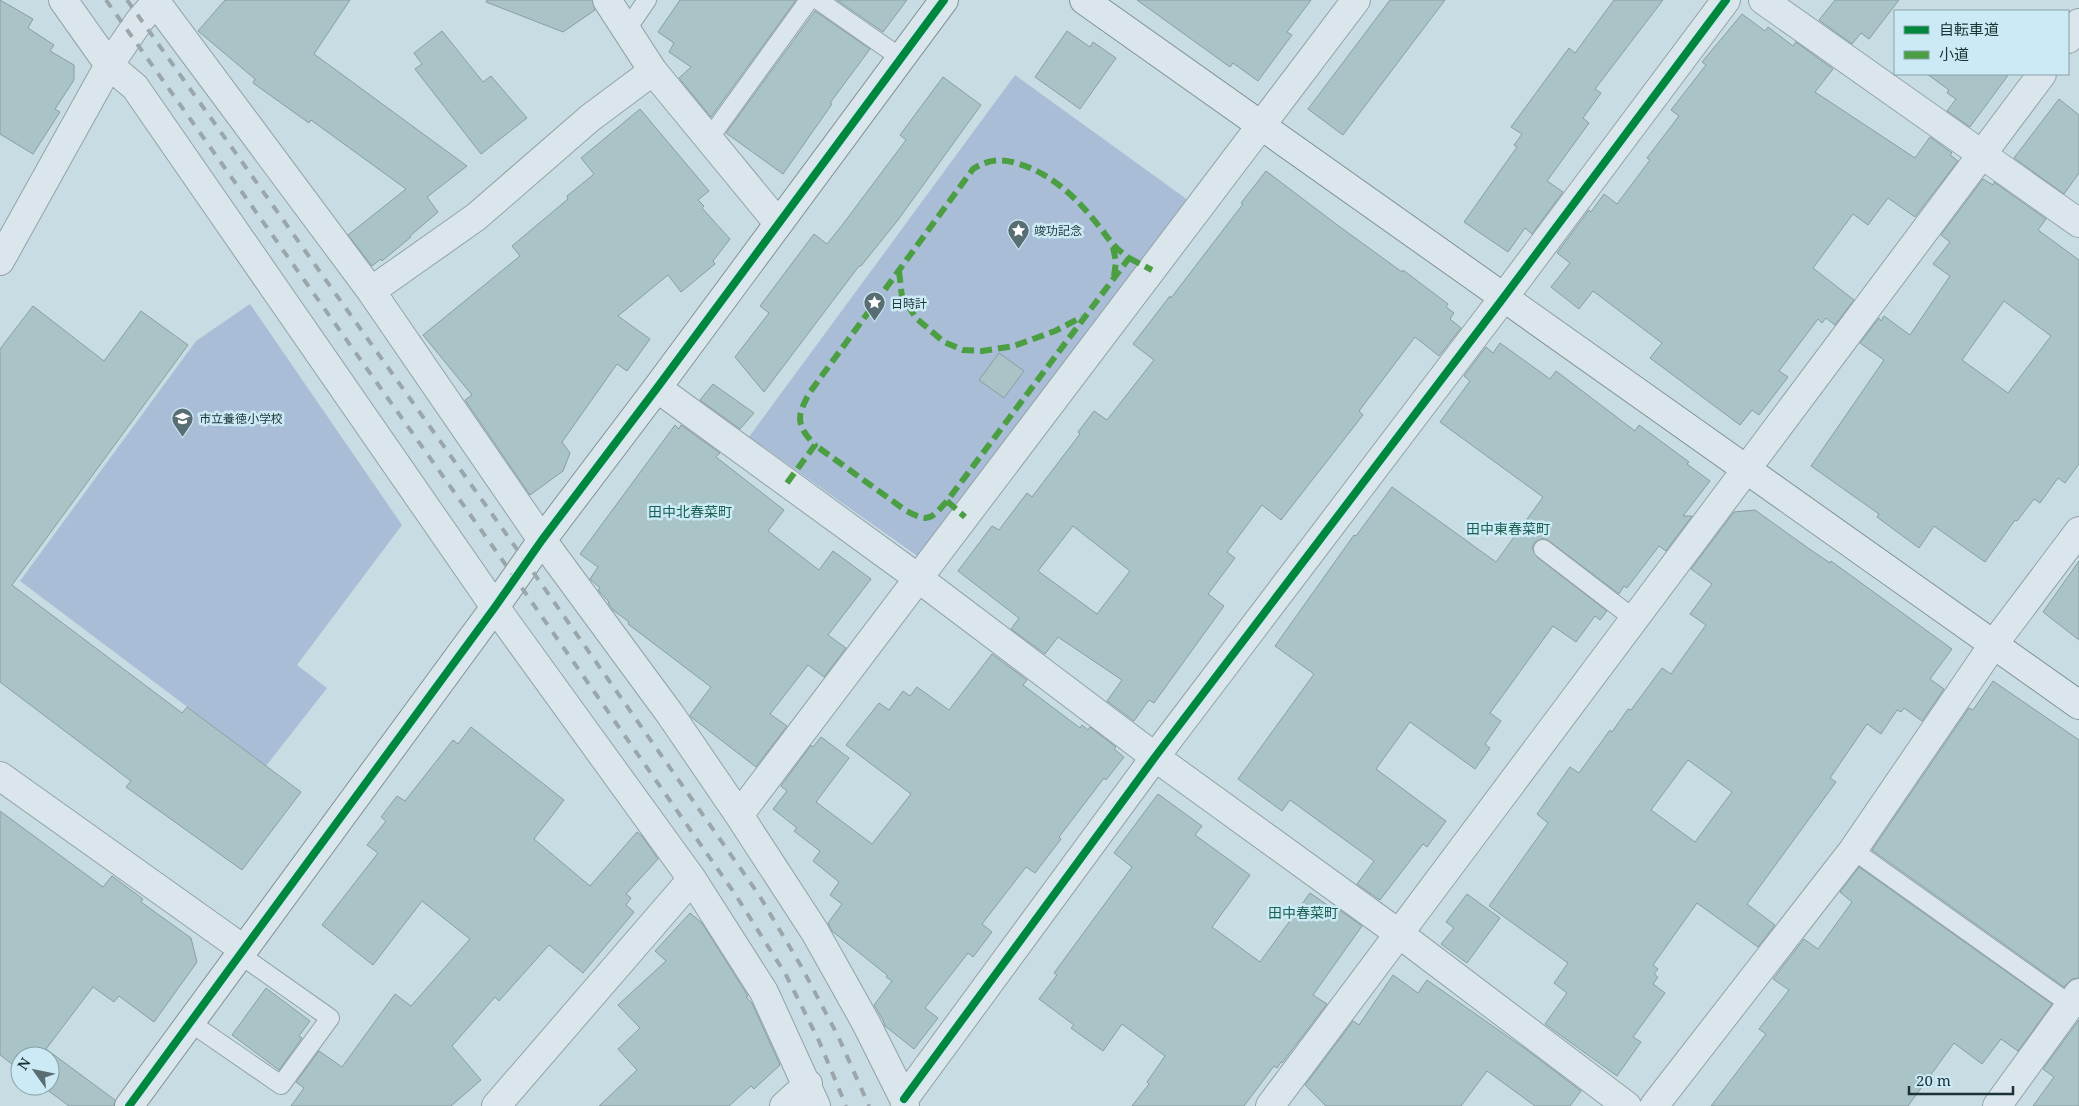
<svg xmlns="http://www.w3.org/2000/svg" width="2079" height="1106" viewBox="0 0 2079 1106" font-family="'Noto Serif','Noto Sans JP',serif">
<rect width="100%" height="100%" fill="#c8dce3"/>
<path fill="#aabdd6" d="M1015,75L1192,203L923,560L749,437Z
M250,304L402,525L297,665L327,688L266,766L20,581L196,341Z"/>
<path fill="#a9c3c6" stroke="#889fa2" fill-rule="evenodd" d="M0,0L33,19L28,28L54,45L50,51L74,65V80L55,109L60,112L33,154L0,134Z
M225,0H350L314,54L467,166L427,197L438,212L410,236L411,237L382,261L381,259L372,266L348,235L406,189L311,120L309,123L253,83L255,79L198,31Z
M487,0H592L595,10L563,32L486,2Z
M680,0H796L711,117L679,78L691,67L669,52L674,43L658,32Z
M837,0H907L883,32Z
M1137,0H1311L1287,32L1292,35L1258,81L1233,63L1230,67Z
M1390,0H1445L1343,135L1308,109Z
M1614,0H1663L1595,89L1601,93L1583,118L1589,123L1547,181L1563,192L1532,234L1525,228L1508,252L1464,222L1517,147L1514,145L1522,134L1511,127L1569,48L1575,53Z
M1835,0H1899L1869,39L1861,33L1852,44L1819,20Z
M815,11L870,49L830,103L832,104L783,174L726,133Z
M1742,14L1765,31L1768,27L1793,46L1796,42L1833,69L1815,92L1915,158L1930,137L1952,153L1950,155L1958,161L1915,217L1888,198L1868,225L1853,214L1813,268L1854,300L1835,325L1826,318L1822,323L1818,319L1779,371L1788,377L1759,415L1752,410L1740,425L1650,358L1662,343L1593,291L1579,309L1551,287L1570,263L1557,253L1589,210L1591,212L1604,194L1617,204L1650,160L1647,158L1679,116L1671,110L1706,65L1702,62Z
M442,31L483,82L491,76L527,118L481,154L415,69L422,64L414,53Z
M1067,31L1090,47L1093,42L1116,58L1080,109L1035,77Z
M1927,74H2009L1970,127L1947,111L1956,99L1947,93L1949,90Z
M943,77L981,105L898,220L861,266H859L764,392L735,357L769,313L760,306L814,234L827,244L843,224L906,140L900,135Z
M2059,99L2079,115V173L2064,194L2014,158Z
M640,109L709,191L698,200L704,206L702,208L730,239L713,261L715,264L681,292L668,275L618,316L650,339L627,371L617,364L562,442L570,453L563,471L530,495L465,400L472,395L423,335L520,256L512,246L568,199L567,196L594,174L581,158Z
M1266,171L1336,224L1402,272L1403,270L1448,304L1446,307L1454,313L1450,319L1461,328L1439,356L1415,337L1359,411L1363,415L1281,520L1262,505L1227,552L1235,558L1208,594L1224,606L1154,703L1149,700L1134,721L1107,701L1122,680L1058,637L1045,654L1011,629L1019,618L958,571L992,526L999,530L1027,493L1032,497L1080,434L1078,432L1094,411L1107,420L1154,360L1133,344L1170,296L1171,298L1243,204L1241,203ZM1073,526L1130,571L1097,614L1038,571Z
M1983,179L1993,185L1994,182L2046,219L2038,230L2079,260V464L2065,483L2058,478L2040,503L2034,499L2017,521L2015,520L1985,562L1934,526L1919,548L1877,517L1879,514L1811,466L1884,360L1860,343L1879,318L1881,321L1884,316L1910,335L1950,276L1933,264L1950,242L1941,235ZM2004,301L2051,336L2008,393L1962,360Z
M33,306L104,361L141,311L188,345L12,585L182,713L187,707L301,792L242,870L126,787L131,781L0,682V349Z
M1500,343L1550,379L1556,371L1635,431L1639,425L1689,462L1687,464L1710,481L1683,516H1692L1666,551L1659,546L1627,588L1624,586L1619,594L1549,541L1544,538L1535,542L1532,548L1537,557L1607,611L1600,620L1595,616L1576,642L1553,626L1490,713L1501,721L1485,744L1490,748L1475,769L1410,722L1376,769L1446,821L1427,847L1423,844L1380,900L1357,884L1374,861L1290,800L1282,811L1238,779L1314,674L1275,646L1354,535L1356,536L1392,487L1496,562L1543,497L1440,422L1470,381L1464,376L1486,347L1493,353Z
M999,353L1024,371L1004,398L979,380Z
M713,384L754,413L740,429L700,400Z
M675,425L679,429L681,425L720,453L716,457L784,510L768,531L819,570L833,551L871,579L828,635L846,648L824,677L808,665L770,714L787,726L756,767L691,717L690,715L711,687L628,624L629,622L613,610L608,603L609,602L598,590L600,588L590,579L598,567L580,554Z
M1755,510L1808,548L1830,563L1831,561L1952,649L1930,679L1944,689L1922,721L1904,708L1901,712L1897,710L1881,734L1867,724L1830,778L1836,782L1747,904L1775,925L1758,947L1697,903L1653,965L1658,969L1654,974L1658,977L1653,984L1665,993L1633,1037L1641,1042L1617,1076L1545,1024L1567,993L1554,983L1568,963L1489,906L1548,823L1537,814L1570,767L1579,773L1610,730L1612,732L1628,709L1631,710L1662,668L1671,674L1706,625L1690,614L1712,584L1691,569L1734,512ZM1688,760L1732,792L1695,842L1651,810Z
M2079,561V640L2043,612Z
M992,654L1027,680L1023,685L1080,728L1082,725L1088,730L1090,727L1116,747L1114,749L1124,757L1106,780L1104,778L1059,837L1061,839L1035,873L1026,867L982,924L992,932L973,957L968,953L925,1008L938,1018L914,1049L885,1026L883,1020L874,1005L892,981L886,977L887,975L832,931L828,923L842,904L830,895L839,882L813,861L820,851L794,831L797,828L773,809L787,791L781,786L811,745L813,747L821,737L849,758L816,802L872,844L911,794L846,745L879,703L889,710L903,691L910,696L917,687L949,710Z
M1993,681L2079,740V978L2072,979L2064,987L1872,850L1969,708L1973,710Z
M471,727L564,800L534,839L590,886L637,832L642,836L658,859L626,894L631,898L626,905L634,912L583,973L549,945L499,1001L495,997L452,1046L481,1080L451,1106H291L304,1088L296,1082L319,1051L342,1067L395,994L411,1006L470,939L422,901L373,965L322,925L378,853L367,845L386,821L381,817L397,796L405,801L453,740L458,744Z
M1158,794L1202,826L1195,835L1250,875L1212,927L1260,962L1310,893L1336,911L1338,909L1362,926L1313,995L1327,1004L1282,1063L1281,1062L1277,1068L1274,1066L1244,1106H1132L1149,1084L1147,1082L1165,1056L1122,1024L1103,1051L1071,1028L1074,1025L1039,999L1057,975L1054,973L1132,867L1114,853Z
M0,811L103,887L112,876L143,899L141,902L191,938L197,962L154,1022L119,996L114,1002L93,987L46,1049L115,1100L114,1106H69L42,1086H50V1056H20V1070L0,1055Z
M1859,867L2052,1004L2018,1051L2001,1039L1982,1064L1954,1043L1908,1106H1711L1766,1034L1759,1029L1789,990L1773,979L1804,939L1818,949L1852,902L1840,892Z
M1467,894L1500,918L1467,963L1441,944L1454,928L1446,922Z
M690,913L702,923L748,996L746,997L752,1003L780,1065L754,1089L751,1086L729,1106H599L637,1070L618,1049L640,1028L618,1005L666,961L655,951Z
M1393,975L1418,993L1427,980L1527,1050L1581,1091L1570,1106H1535L1487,1071L1461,1106H1326L1305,1085L1353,1021L1359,1025Z
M266,988L310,1021L299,1036L302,1038L279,1070L232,1035Z
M2079,1020V1106H2033L2054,1077L2043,1069Z"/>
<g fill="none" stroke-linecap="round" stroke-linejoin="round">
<defs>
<path id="lane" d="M818,0L901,58
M627,29L647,0
M708,140L809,0
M1543,549L1633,618
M1853,850L2071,1005
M191,1023L281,1085L330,1018L239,954"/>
<path id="street" d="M63,0L109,65L135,87L495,607L692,879L764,992L816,1106
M158,0L156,2L371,291L542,540L670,714L739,815L815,932L866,1023L904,1099L905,1106
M607,0L653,71L778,223
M1763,0L2079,223
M2068,39L2079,23
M0,261L109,65L140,20L156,2
M371,291L476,217L590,118L653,71
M657,388L918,578L1155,757L1398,933L1627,1106
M0,776L243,949
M739,815L1356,0
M904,1099L1155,757L1504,297L1726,0
M496,1106L692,879
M784,1106L808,1084
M1270,1106L2042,74
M1654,1106L1853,850L1993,645L2079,531
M1997,1106L2079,993"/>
<path id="secondary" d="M1084,0L2079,705
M129,1106L495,607L542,540L657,388L944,0"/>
</defs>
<use href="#lane" stroke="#92a3a7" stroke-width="20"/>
<use href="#street" stroke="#92a3a7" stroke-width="30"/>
<use href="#secondary" stroke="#829397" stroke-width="30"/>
<use href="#lane" stroke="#dae6eb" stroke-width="18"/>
<use href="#street" stroke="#dae6eb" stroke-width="28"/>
<use href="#secondary" stroke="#dae6eb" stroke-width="28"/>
<path stroke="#9ba6aa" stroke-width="4" stroke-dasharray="9 9" stroke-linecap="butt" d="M106,0L515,578L735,894L786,975L819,1041L846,1106
M127,0L526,562L759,895L801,966L838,1036L869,1106"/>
<path stroke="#4c9e43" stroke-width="6" stroke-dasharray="12 6" stroke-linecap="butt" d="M1113,247L1116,262L1114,276
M1129,258L1152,270
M899,271L902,297L916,318L944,342L963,350L982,351L1014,346L1055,331L1082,317
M787,483L815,445C796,425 796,417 810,392L973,169C987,160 1000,158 1016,163C1051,173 1076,197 1098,225C1110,240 1112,246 1129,258L947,501C930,520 929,523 905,510L815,445
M947,501L965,517"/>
<defs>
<path id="cycleway" d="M904,1099L1155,757L1504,297L1726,0
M129,1106L495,607L542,540L657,388L944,0"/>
</defs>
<use href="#cycleway" stroke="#cceaf5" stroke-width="11"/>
<use href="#cycleway" stroke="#00873e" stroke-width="8"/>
</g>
<defs>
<symbol id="sight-pin" viewBox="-11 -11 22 30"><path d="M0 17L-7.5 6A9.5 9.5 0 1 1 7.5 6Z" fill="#586e72" stroke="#cceaf5"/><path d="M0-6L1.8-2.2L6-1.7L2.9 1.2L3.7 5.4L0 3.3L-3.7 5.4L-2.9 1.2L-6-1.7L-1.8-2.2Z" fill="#fff"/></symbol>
<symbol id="school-pin" viewBox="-11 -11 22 30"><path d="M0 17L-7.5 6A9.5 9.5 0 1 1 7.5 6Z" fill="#586e72" stroke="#cceaf5"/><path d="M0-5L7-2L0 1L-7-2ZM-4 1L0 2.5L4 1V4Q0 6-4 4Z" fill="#fff"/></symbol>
</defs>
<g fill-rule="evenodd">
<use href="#sight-pin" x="1006" y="218" width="25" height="34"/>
<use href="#sight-pin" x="862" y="290" width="25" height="34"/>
<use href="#school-pin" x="170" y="406" width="25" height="34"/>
</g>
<g text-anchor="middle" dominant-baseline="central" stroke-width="5" stroke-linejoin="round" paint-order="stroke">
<g font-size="12" fill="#1b3335" stroke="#cceaf5" text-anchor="start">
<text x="1034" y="230">竣功記念</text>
<text x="891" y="303">日時計</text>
<text x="199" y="418">市立養徳小学校</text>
</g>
<g font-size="14" fill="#1a6151" stroke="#cceaf5">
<text x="690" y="511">田中北春菜町</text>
<text x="1508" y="528">田中東春菜町</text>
<text x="1303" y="912">田中春菜町</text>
</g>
</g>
<rect x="1894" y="10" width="175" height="65" fill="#cceaf5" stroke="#85a1a8"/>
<rect x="1904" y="26" width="25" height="8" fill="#00873e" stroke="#85a1a8"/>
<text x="1939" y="35" font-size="15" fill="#1b3335">自転車道</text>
<rect x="1904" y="51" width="25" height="8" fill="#4c9e43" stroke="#85a1a8"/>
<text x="1939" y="60" font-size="15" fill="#1b3335">小道</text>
<g transform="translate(35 1071) rotate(303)"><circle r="24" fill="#cceaf5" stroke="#85a1a8"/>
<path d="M0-4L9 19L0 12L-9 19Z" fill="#586e72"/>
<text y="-8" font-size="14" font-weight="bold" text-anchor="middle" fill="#1b3335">N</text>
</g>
<path d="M1909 1086v8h104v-8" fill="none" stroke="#1b3335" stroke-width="2.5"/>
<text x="1916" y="1086" font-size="15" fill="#1b3335" stroke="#cceaf5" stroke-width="4" paint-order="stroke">20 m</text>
</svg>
